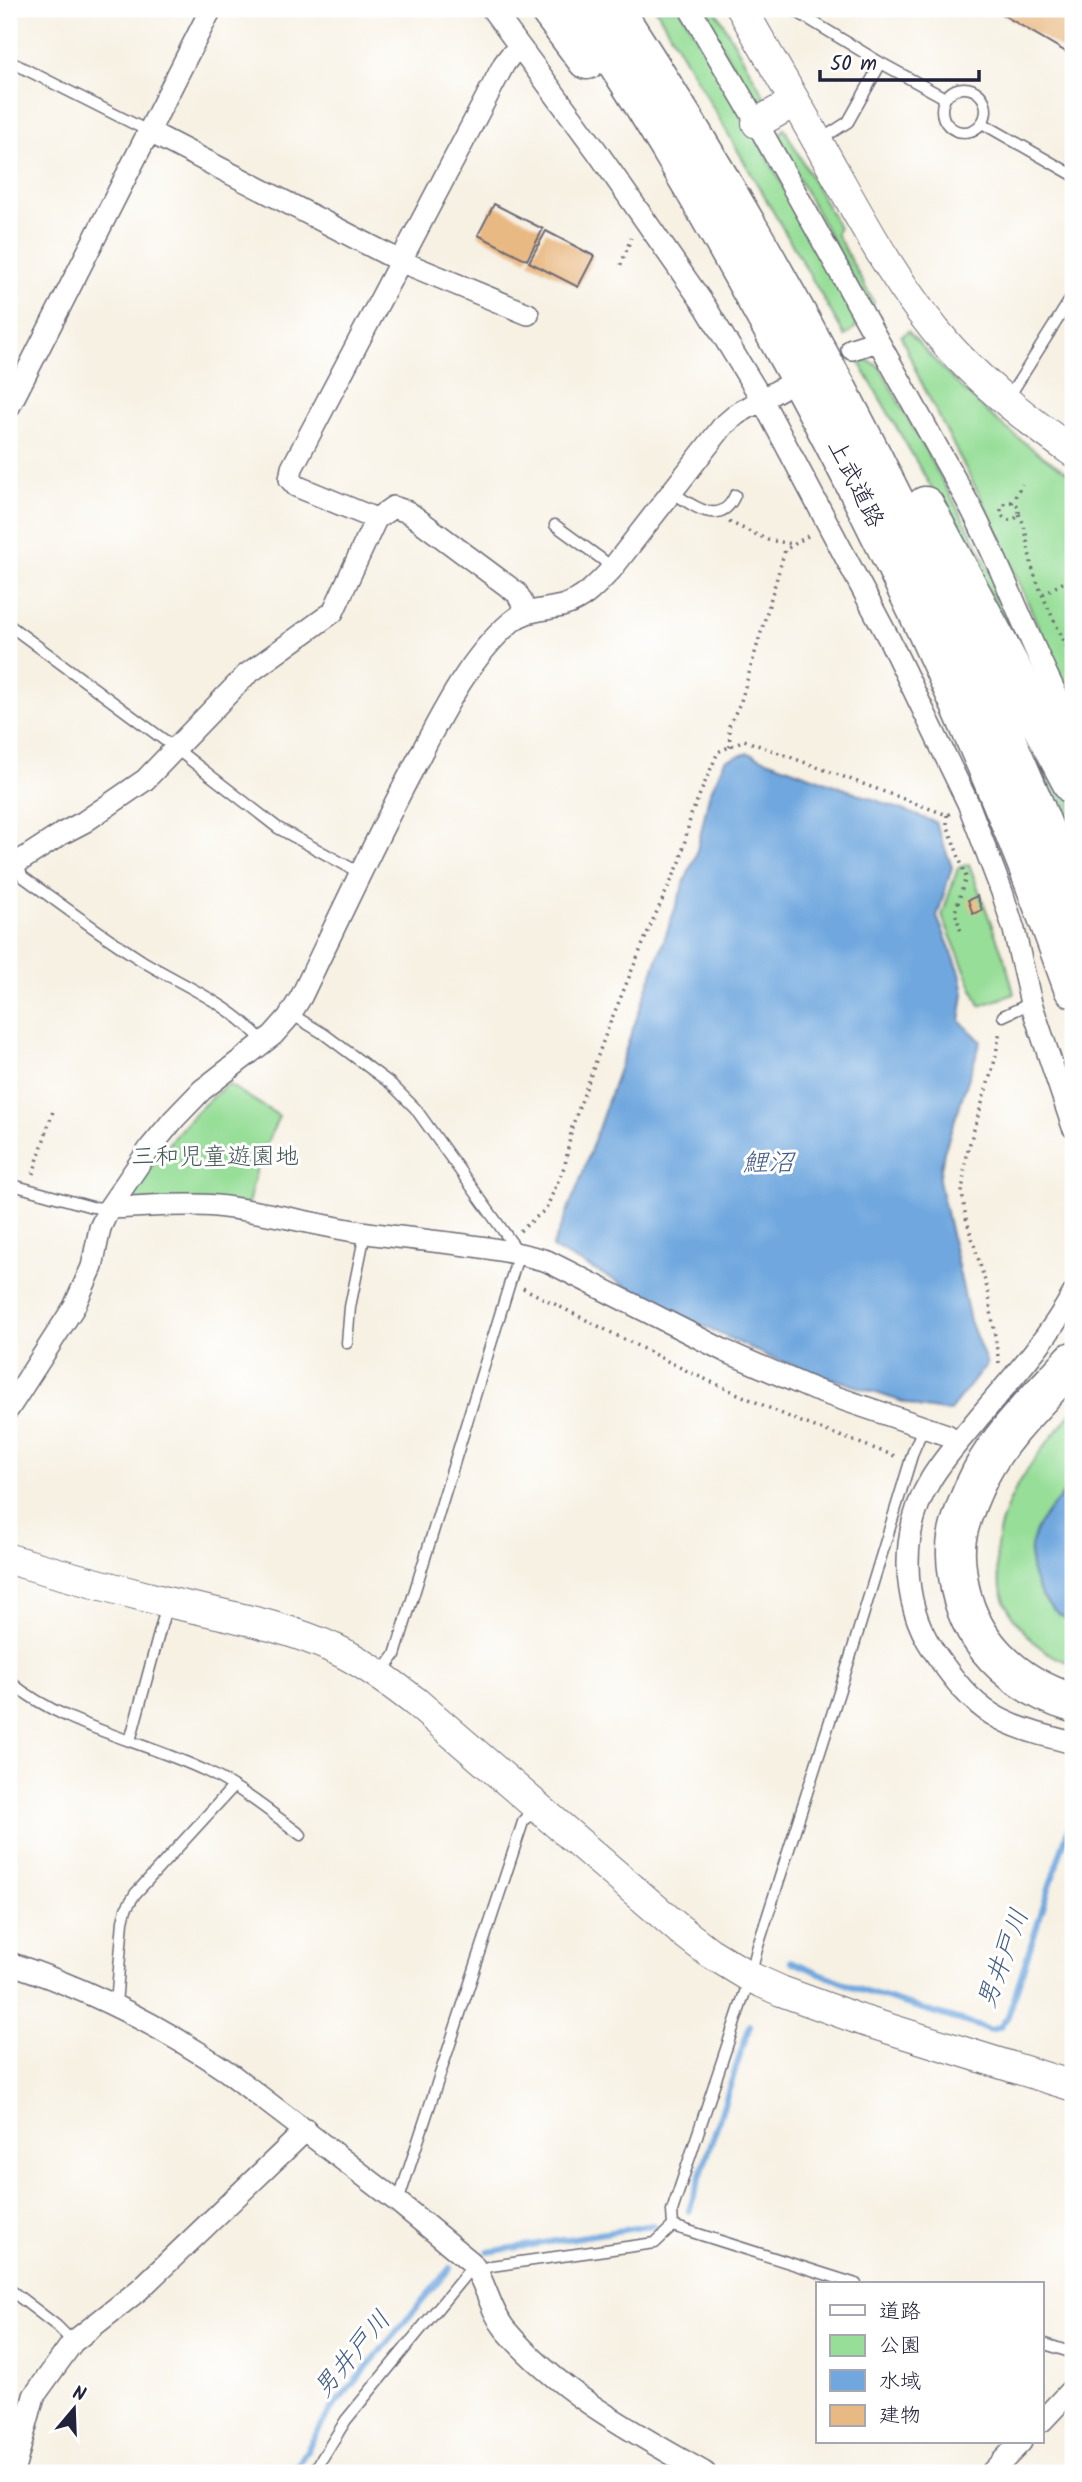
<svg xmlns="http://www.w3.org/2000/svg" width="1082" height="2482" viewBox="0 0 1082 2482" font-family="Kalam,'Klee One',sans-serif">
<rect width="100%" height="100%" fill="#fff"/>
<filter id="ink" filterUnits="userSpaceOnUse"><feTurbulence type="fractalNoise" baseFrequency=".0143" numOctaves="2"/><feDisplacementMap in="SourceGraphic" scale="14" xChannelSelector="R" yChannelSelector="G"/><feConvolveMatrix kernelMatrix="1 2 1 2 8 2 1 2 1" color-interpolation-filters="sRGB"/></filter>
<filter id="wash" filterUnits="userSpaceOnUse"><feTurbulence type="fractalNoise" baseFrequency=".00686" numOctaves="4" result="noise"/><feDisplacementMap in="SourceGraphic" scale="28" xChannelSelector="R" yChannelSelector="G"/><feGaussianBlur stdDeviation="1.57" result="paint"/><feColorMatrix in="noise" values="0 0 0 0 0 0 0 0 0 0 0 0 0 0 0 0 0 1.4 0 .05"/><feComposite in="paint" operator="in"/></filter>
<g filter="url(#wash)">
<rect width="100%" height="100%" fill="#f7f1e3"/>
<path fill="#97de98" stroke="#5c806a" stroke-width="2" d="M656,9H680L755,134L857,322L855,328L845,336Z
M701,9H715L766,99L750,96Z
M784,128L839,228L836,233L874,303L870,308L777,140Z
M908,331C957,387 1009,437 1073,476V702L1054,662L988,512L919,378L901,336Z
M868,361L879,366L974,538L1073,742V752L962,541L859,362Z
M969,864L1006,963L1014,994L980,1006L942,916L958,868Z
M228,1084L279,1116L258,1164L248,1204L134,1201L130,1197C158,1155 188,1115 228,1084Z
M1073,1411V1664C1047,1656 1031,1642 1015,1620C1006,1608 1002,1595 999,1581C984,1515 1034,1458 1073,1411Z"/>
<path fill="#79bd80" stroke="#4e705e" stroke-width="2" d="M1004,686L1073,802V850Z"/>
<path fill="#6fa7de" stroke="#48648c" stroke-width="2" d="M748,753L935,822L952,867L937,917L960,972L964,994L960,1021L981,1041L944,1152L939,1180L970,1321L987,1364L949,1412L918,1407L769,1357L693,1321L552,1248L579,1183L684,883L696,855L709,795L725,760Z
M1073,1483V1622C1041,1609 1022,1569 1034,1536C1041,1516 1060,1498 1073,1483Z"/>
<g fill="none" stroke-linecap="round" stroke-linejoin="round">
<path stroke="#6fa7de" stroke-width="6" d="M791,1961L863,1991L991,2030L1000,2027L1008,2016L1073,1814
M689,2211L750,2025
M488,2252L654,2225
M293,2473L330,2411L450,2268"/>
</g>
<g id="blocks">
<path fill="#e9b983" d="M993,9H1073V56Z
M494,204L543,229L527,260L478,235Z
M546,231L594,256L578,287L529,262Z
M977,896L982,910L973,914L968,900Z"/>
</g>
</g>
<g filter="url(#ink)">
<use href="#blocks" fill-opacity="0" stroke="#6d6a76" stroke-width="2"/>
<g fill="none" stroke-linecap="round" stroke-linejoin="round">
<defs>
<path id="lane" d="M792,9L881,63L945,98
M9,61L148,131
M942 110a22 22 0 1 1 44 0a22 22 0 1 1-44 0Z
M982,123L1073,175
M820,140L848,122L881,63
M1007,400L1073,295
M672,492C693,506 721,528 735,495
M555,525L603,560L611,570
M9,625L175,748L278,828L360,873
M16,862L23,877C62,905 100,934 141,960C183,986 232,1004 264,1043
M291,1014L324,1034L391,1084L415,1108L519,1253L395,1655L382,1673
M1003,1016L1031,1003
M9,1184L92,1207L109,1208
M347,1343L350,1307L365,1233
M9,1681C66,1728 142,1740 208,1772C242,1789 272,1813 301,1835
M130,1741L167,1604
M116,2004L123,1921L126,1909L135,1894L233,1787
M398,2202L523,1822L535,1809
M673,2226L856,2284
M9,2289L57,2326L73,2342
M1042,2343L1073,2353
M313,2473L346,2420L466,2274L491,2266L655,2243L673,2226L672,2211L750,1977L757,1949L850,1658L913,1452L924,1426"/>
<path id="street" d="M492,9L596,150L705,306L761,398L890,641L968,803L1002,892L1014,930L1031,1003L1073,1127
M690,9L757,123L971,508C1008,580 1034,656 1073,727
M148,131L400,261L528,314
M852,349L877,341
M9,407L211,9
M376,519L296,486L290,479L292,468L504,64L510,56L520,48
M9,868L63,833L84,822L145,780L246,675L333,612L376,519L393,507L408,512L517,593L527,612
M109,1208C145,1207 181,1203 216,1206C267,1211 317,1226 368,1233C428,1242 489,1244 547,1261L725,1351L815,1390L947,1435L958,1442
M1073,1294C1048,1339 1013,1377 980,1416C963,1437 945,1456 931,1479C900,1530 900,1600 933,1650C978,1716 998,1724 1073,1743
M9,1408L74,1307L92,1267L100,1228L109,1208L150,1148L174,1119L202,1090L273,1035L288,1018L301,997C339,918 375,840 416,763C441,715 469,658 511,622C527,608 546,611 565,605C585,599 597,584 611,570L723,426L737,414L784,387
M9,1963C88,1989 159,2024 228,2072L398,2202L471,2262C486,2281 489,2309 505,2329C559,2393 633,2432 705,2473
M1042,2421L1073,2388
M13,2473L34,2396L73,2342L139,2290L306,2130
M991,2473L1021,2442"/>
<path id="secondary" d="M742,9C769,57 797,104 824,153C862,221 899,291 951,349C988,389 1029,421 1073,452
M757,123L794,102
M9,1559C60,1574 111,1588 163,1601C222,1615 282,1624 337,1650C366,1664 391,1683 417,1703L679,1929L709,1952L750,1977L781,1991L861,2020L1073,2086"/>
<path id="highway" d="M549,9L587,60
M581,9C644,100 699,196 752,292C877,514 988,747 1073,988
M614,9C742,206 855,410 953,623C996,716 1039,809 1073,905
M925,506L1073,785
M1073,1361C1042,1396 1003,1431 981,1473C971,1493 961,1516 957,1538C955,1550 956,1564 958,1576C966,1640 1013,1685 1073,1703"/>
</defs>
<use href="#lane" stroke="#6d6a76" stroke-width="13"/>
<use href="#street" stroke="#6d6a76" stroke-width="24"/>
<use href="#secondary" stroke="#6d6a76" stroke-width="32"/>
<use href="#highway" stroke="#6d6a76" stroke-width="41"/>
<path stroke="#6d6a76" stroke-width="3.5" stroke-dasharray="2 5" stroke-linecap="butt" d="M621,265L631,238
M1001 511a9 9 0 1 1 18 0a9 9 0 1 1-18 0Z
M1012,503L1022,484
M1019,514C1029,532 1027,553 1034,573C1044,603 1060,631 1073,660
M729,522L768,540L793,544
M1043,594L1073,577
M730,747L729,726L741,701L785,550L811,534
M947,815V824L966,877L955,912L961,932
M33,1174L54,1108
M520,1231L546,1209L565,1165L572,1127L608,1028L652,922L680,862L691,815L718,752L744,740L947,815L951,813
M523,1288L687,1371L796,1420L895,1456
M999,1363L988,1291L966,1218L962,1193L966,1156L995,1060L1000,1030"/>
<use href="#lane" stroke="#fff" stroke-width="10"/>
<use href="#street" stroke="#fff" stroke-width="21"/>
<use href="#secondary" stroke="#fff" stroke-width="30"/>
<use href="#highway" stroke="#fff" stroke-width="38"/>
</g>
</g>
<g text-anchor="middle" dominant-baseline="central" stroke-width="6" stroke-linejoin="round" paint-order="stroke">
<g font-size="24" fill="#22223b" stroke="#fff">
<text transform="translate(855 484) rotate(63)">上武道路</text>
</g>
<g font-size="24" fill="#455a57" stroke="#fff">
<text x="215" y="1157">三和児童遊園地</text>
</g>
<g font-size="26" font-style="italic" fill="#455e84" stroke="#fff">
<text x="768" y="1164">鯉沼</text>
<text transform="translate(1004 1959) rotate(-70)">男井戸川</text>
<text transform="translate(353 2355) rotate(-50)">男井戸川</text>
</g>
</g>
<rect width="1082" height="2482" fill="none" stroke="#fff" stroke-width="35"/>
<rect x="816" y="2282" width="228" height="161" fill="#ffffff" stroke="#a7a7b1" stroke-width="2"/>
<rect x="830" y="2305" width="35" height="10" fill="#ffffff" stroke="#a7a7b1" stroke-width="2"/>
<text x="879" y="2318" font-size="21" fill="#22223b">道路</text>
<rect x="830" y="2335" width="35" height="21" fill="#97de98" stroke="#a7a7b1" stroke-width="2"/>
<text x="879" y="2352" font-size="21" fill="#22223b">公園</text>
<rect x="830" y="2370" width="35" height="21" fill="#6fa7de" stroke="#a7a7b1" stroke-width="2"/>
<text x="879" y="2388" font-size="21" fill="#22223b">水域</text>
<rect x="830" y="2405" width="35" height="21" fill="#e9b983" stroke="#a7a7b1" stroke-width="2"/>
<text x="879" y="2422" font-size="21" fill="#22223b">建物</text>
<g transform="translate(74 2409) rotate(19)" stroke="#ffffff" stroke-width="5" paint-order="stroke">
<path d="M0-5L12 26L0 18L-12 26Z" fill="#22223b"/>
<text y="-10" font-size="19" font-weight="bold" text-anchor="middle" fill="#22223b">N</text>
</g>
<path d="M820 70v10h159v-10" fill="none" stroke="#22223b" stroke-width="3.5"/>
<text x="830" y="70" font-size="21" fill="#22223b" stroke="#ffffff" stroke-width="5" paint-order="stroke">50 m</text>
</svg>
